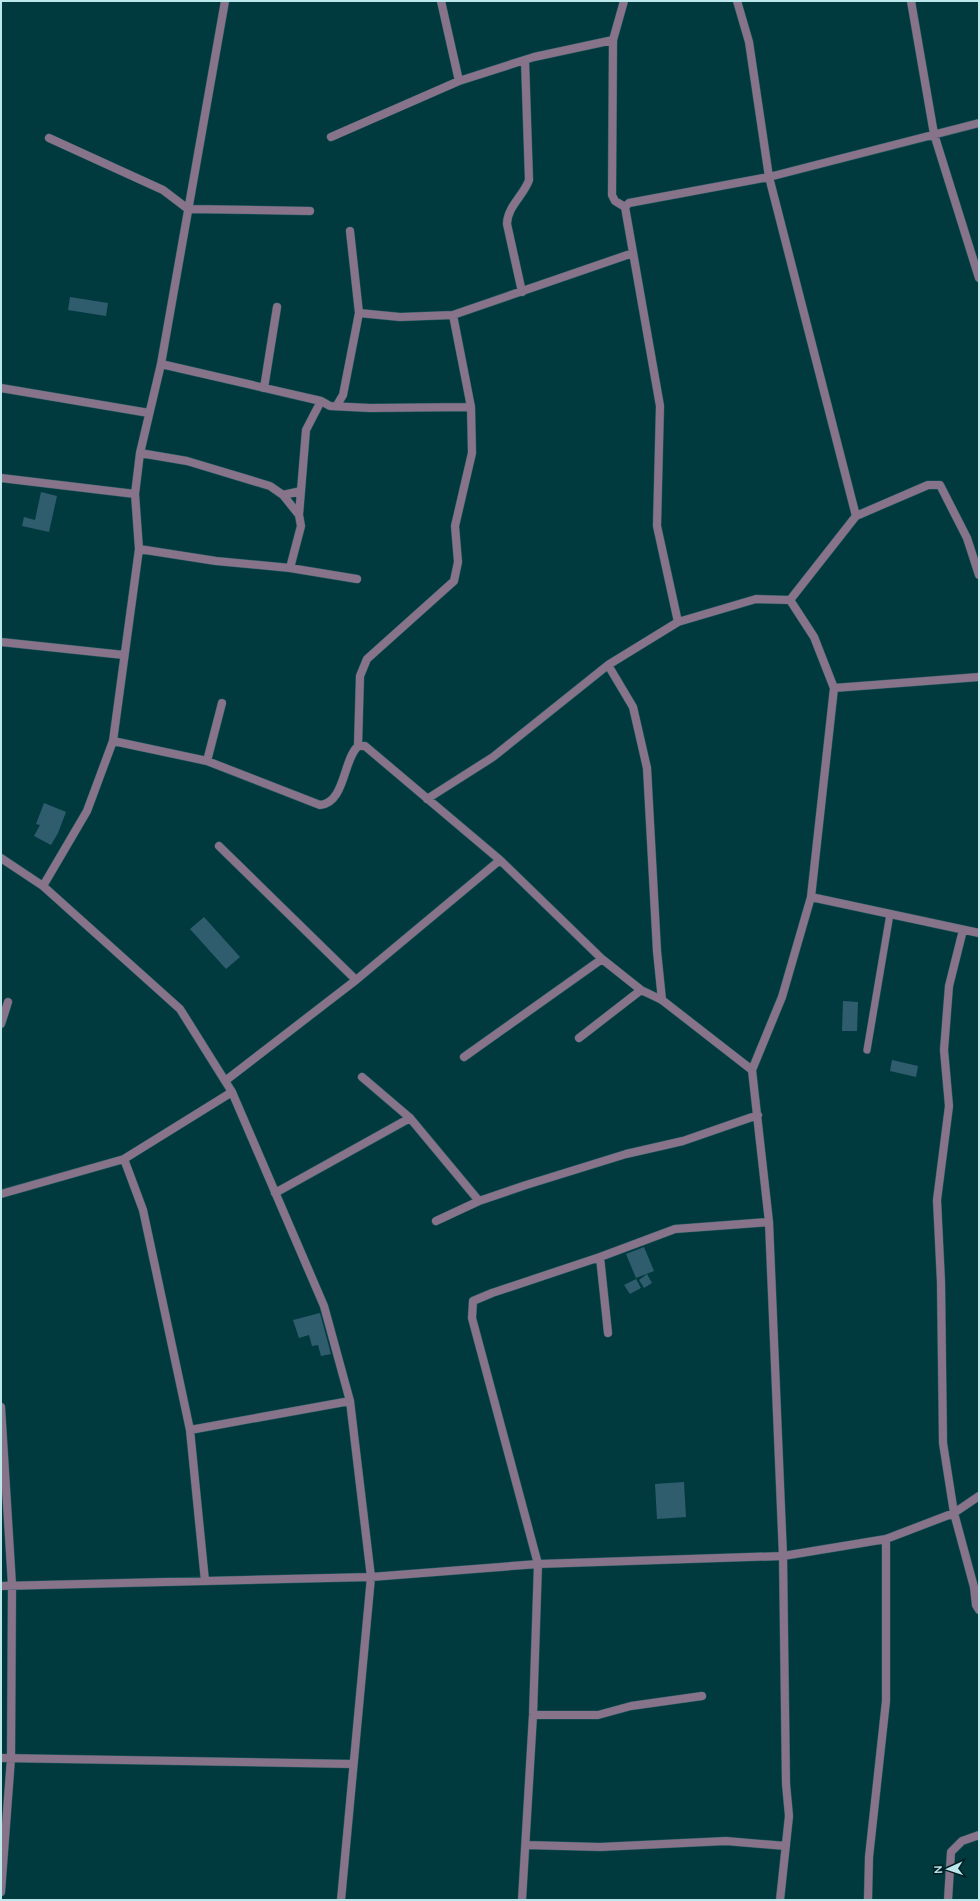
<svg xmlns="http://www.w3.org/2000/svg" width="980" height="1901" viewBox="0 0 980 1901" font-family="'Nunito Sans',sans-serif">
<rect width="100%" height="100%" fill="#003a3f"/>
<path fill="#2f5d6d" d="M70,297L108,303L106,316L68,310Z
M41,492L57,496L49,532L22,526L24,517L35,520Z
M44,803L66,812L58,833L51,845L34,836L40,825L36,824Z
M204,917L240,957L226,969L190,929Z
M843,1001L858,1002L857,1031H842Z
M892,1060L918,1066L916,1077L890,1071Z
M644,1247L654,1271L636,1278L626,1254Z
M647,1274L652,1283L644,1288L639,1280Z
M636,1279L641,1288L630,1294L624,1285Z
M320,1313L331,1354L321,1356L318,1345L312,1346L309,1335L299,1338L293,1320Z
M684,1482L686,1517L657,1519L655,1484Z"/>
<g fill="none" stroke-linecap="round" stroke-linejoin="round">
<defs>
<path id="service" d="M867,1050L890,914"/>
<path id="minor" d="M441,1L459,81
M624,1L613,40L612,195L615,201L625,207
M737,1L749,42L769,177L856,516
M911,1L934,134L979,278
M331,137L459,81L534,57L613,40
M49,138L163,190L188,209L310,211
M625,207L660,406L657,526L678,622
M625,207L629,203L769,177L979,123
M522,292L507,224C507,207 524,195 529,180L525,60
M359,313L400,317L453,315L633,253
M161,364L321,401L330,406L370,408L471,407
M1,388L149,413
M264,388L277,307
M337,405L343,395L359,313L350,231
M140,453L187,461L270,486L283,495L299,515
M1,478L135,494
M283,495L301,491
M139,549L216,561L290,568L357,579
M290,568L301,526L299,515L306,430L321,401
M790,600L856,516L928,485H940L967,538L979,575
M1,642L124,655
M608,665L633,707L647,768L657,951L662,1000
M834,688L979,677
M113,741L207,761L320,805C345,803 343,760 358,746H365L500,860L602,959L641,990L662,1000L752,1070
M358,746L360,676L367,659L454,581L458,562L455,526L472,453L471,407L453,315
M207,761L222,703
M427,799L493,757L608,665L678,622L756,599L790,600
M219,846L356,980
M1,858L43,886L180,1009L232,1092L324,1306L350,1401L371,1577L341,1900
M43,886L87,811L113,741L139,549L135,494L140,453L161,364L225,1
M811,897L979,933
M963,930L949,986L944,1050L949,1106L937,1200L941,1282L943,1443L954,1513L974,1587L976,1605L979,1610
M1,1024L8,1002
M579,1038L641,990
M464,1057L602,959
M362,1077L410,1118L479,1201
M225,1081L356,980L500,860
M124,1159L143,1210L190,1430L205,1581
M275,1193L410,1118
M1,1194L124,1159L232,1092
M436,1221L479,1201L526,1185L626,1154L683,1141L758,1115
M600,1257L608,1333
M1,1407L12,1585L11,1758L1,1892
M190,1430L350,1401
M1,1586L371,1577L538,1564L783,1556L769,1222L752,1070L782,997L811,897L834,688L814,637L790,600
M533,1715H598L631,1706L702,1696
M1,1758L353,1764
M526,1845L600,1847L726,1841L786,1846
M522,1900L533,1715L538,1564L472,1318L473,1301L492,1293L600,1257L675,1229L769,1222
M780,1900L789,1816L786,1784L783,1556L886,1539L954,1513L979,1496
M868,1900L869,1857L886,1701V1539
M948,1900L951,1852L962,1841L979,1835"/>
</defs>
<use href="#service" stroke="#22595e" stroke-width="8"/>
<use href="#minor" stroke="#22595e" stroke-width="9"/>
<use href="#service" stroke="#87738a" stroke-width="7"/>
<use href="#minor" stroke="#87738a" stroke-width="8"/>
</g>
<rect width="980" height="1901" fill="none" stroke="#bce8ec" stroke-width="4"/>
<g transform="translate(948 1869) rotate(267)" stroke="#001f22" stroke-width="3" paint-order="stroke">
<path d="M0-3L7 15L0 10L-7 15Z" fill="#bce8ec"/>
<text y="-6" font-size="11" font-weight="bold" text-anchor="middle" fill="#bce8ec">N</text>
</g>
</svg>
